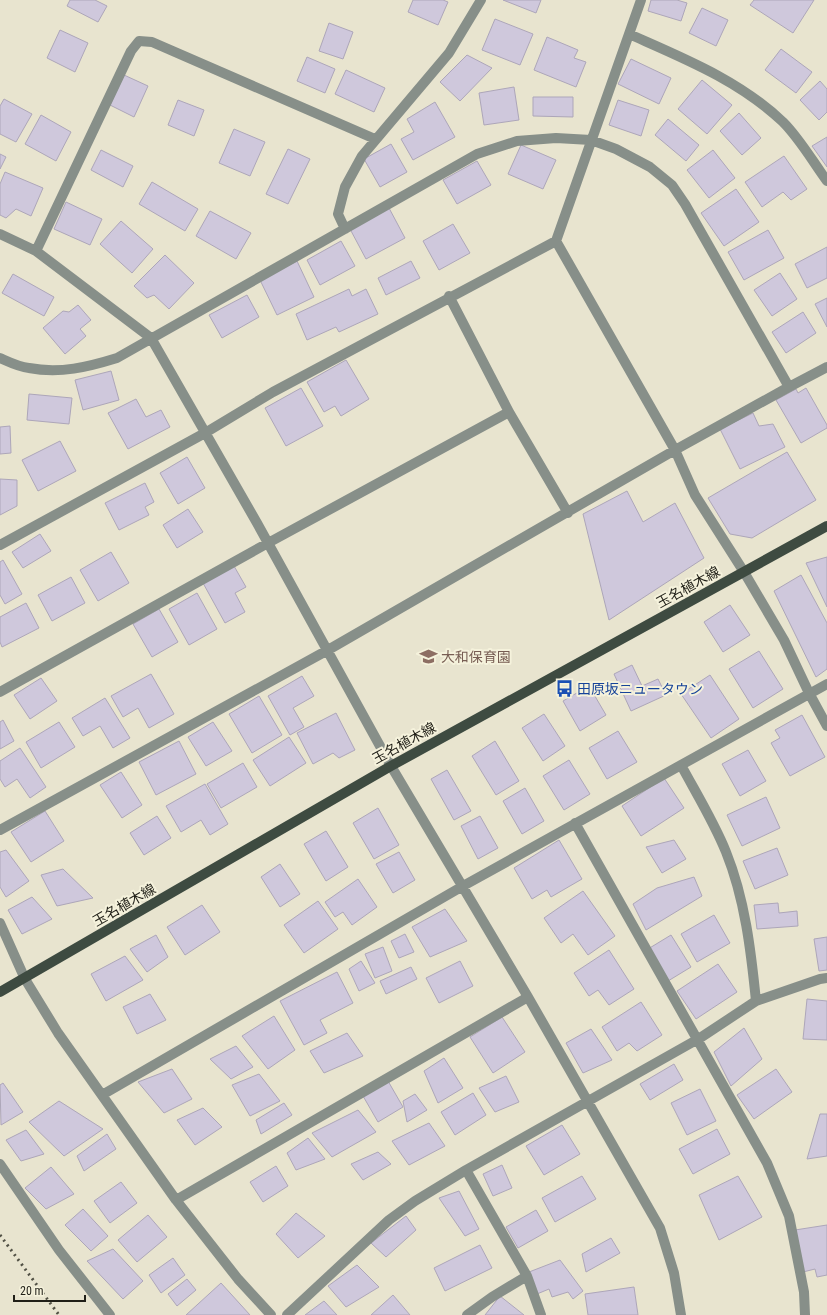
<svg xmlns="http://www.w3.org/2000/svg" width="827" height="1315" viewBox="0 0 827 1315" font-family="'Roboto Condensed','Noto Sans JP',sans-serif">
<rect width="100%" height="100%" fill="#e8e4cf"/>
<path fill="#cfc8dc" stroke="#ada6b9" d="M70,0H95L107,6L98,22L67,6Z
M413,0H443L448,2L438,25L408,12Z
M503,0H541L536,13Z
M651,0H677L687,3L681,21L648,11Z
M754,0H814L793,33L750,5Z
M702,8L728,20L716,46L689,33Z
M495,19L533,34L520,65L482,50Z
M329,23L353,32L343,59L319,51Z
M60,30L88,43L75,72L47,58Z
M547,37L578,50L574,58L586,62L576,87L534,70Z
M781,49L812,72L796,93L765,70Z
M467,55L492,68L460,101L440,82Z
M307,57L335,69L325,93L297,81Z
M631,59L671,78L659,104L618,84Z
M346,70L385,88L374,112L335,94Z
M124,75L148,86L134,117L110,105Z
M702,80L732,105L707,134L678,109Z
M820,81L827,89V112L819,120L800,100Z
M514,87L519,120L484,125L479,93Z
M533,97H573V117L533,116Z
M4,99L32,114L16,142L0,134V106Z
M178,100L204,110L194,136L168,125Z
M618,100L649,110L641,136L609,125Z
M435,102L455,137L413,160L401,139L414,132L407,119Z
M739,113L761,138L742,155L720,131Z
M41,115L71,132L56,161L25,144Z
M668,119L699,145L686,161L655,135Z
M234,129L265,142L250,176L219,163Z
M827,137V167L812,146Z
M391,144L407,172L380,187L364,159Z
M521,145L556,160L543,189L508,174Z
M288,149L310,159L288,204L266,194Z
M101,150L133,166L123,187L91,170Z
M713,150L735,178L709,198L687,170Z
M0,154L6,157L0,169Z
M784,156L807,189L791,200L783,192L762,207L745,182Z
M477,161L491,185L457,204L443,180Z
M5,172L43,188L31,216L16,209L6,218L0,215V184Z
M152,182L198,209L185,231L139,204Z
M736,189L759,222L724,246L701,213Z
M66,202L102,219L90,245L54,229Z
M389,208L405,238L366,259L350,229Z
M210,211L251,233L236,259L196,236Z
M121,221L153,249L132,273L100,244Z
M453,224L470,253L439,270L423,241Z
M768,230L784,258L744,280L728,252Z
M341,241L355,266L320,285L307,260Z
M827,247V278L807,288L795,264Z
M165,255L194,283L169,309L154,295L147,298L134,286Z
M297,261L314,297L277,315L260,280Z
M411,261L420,278L386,295L378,278Z
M780,273L797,299L772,316L754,290Z
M13,274L54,297L44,316L2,293Z
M349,289L352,296L366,289L378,314L339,332L336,327L307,340L296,314Z
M247,295L259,317L222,338L209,315Z
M827,298V327L815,304Z
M78,305L91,320L80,329L86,336L65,354L43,328L63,311L69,312Z
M803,312L816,333L786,353L772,332Z
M346,360L369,399L341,416L335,406L324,412L307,382Z
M111,371L119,400L83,410L75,380Z
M301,388L323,426L286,446L265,408Z
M806,388L827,425V428L801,443L776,400L796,389L798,393Z
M29,394L72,398L69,424L27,420Z
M136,399L146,417L161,410L170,427L128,449L108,413Z
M753,413L759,426L773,424L785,447L740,469L720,429Z
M10,426L11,453L0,454V427Z
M60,441L76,471L38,491L22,460Z
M787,452L816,500L752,538L730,534L708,498Z
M187,457L205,488L178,504L160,473Z
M0,479L17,480V506L0,515Z
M145,483L154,502L145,507L149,515L119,530L105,503Z
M627,491L643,522L675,503L704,558L609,620L583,514Z
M188,509L203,532L177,548L163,525Z
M40,534L51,551L23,568L12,552Z
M111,552L129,583L98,601L80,570Z
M827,557V607L806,563Z
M3,560L22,594L5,604L0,595V562Z
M234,566L246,587L235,593L245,612L225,623L203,583Z
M801,575L827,623V669L816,677L774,591Z
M71,577L85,603L52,621L38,595Z
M197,593L217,629L189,645L169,609Z
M26,603L39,628L2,647L0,642V617Z
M730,605L750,635L723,652L704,622Z
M159,609L178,642L152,657L133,624Z
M759,651L783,689L753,708L729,669Z
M632,665L642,686L658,679L666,695L631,711L614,674Z
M151,674L174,714L149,728L138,708L123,717L111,696Z
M710,675L739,719L711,738L681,694Z
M302,676L314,696L293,708L304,727L290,735L268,696Z
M41,678L57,701L30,719L14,695Z
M589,686L606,715L580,731L563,701Z
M259,696L282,735L252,753L229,714Z
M105,698L130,738L113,748L100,726L83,736L72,718Z
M336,713L355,750L339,758L333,753L313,764L297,733Z
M544,714L565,746L543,761L522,728Z
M802,715L825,757L790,776L771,743L780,738L775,730Z
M3,720L14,741L0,749V722Z
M59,722L75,747L41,768L26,742Z
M213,722L232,751L206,766L188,737Z
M618,731L637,762L607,779L589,748Z
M289,737L306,763L270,786L253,760Z
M179,741L196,774L156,795L139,762Z
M495,741L519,781L496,795L472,756Z
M20,748L46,787L30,798L17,779L5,787L0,779V761Z
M748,750L766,781L740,796L722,764Z
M569,760L590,794L564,810L543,776Z
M243,763L257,787L221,808L207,784Z
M447,770L471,811L454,820L431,779Z
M121,772L142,805L122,818L100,785Z
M664,778L684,808L641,836L622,806Z
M205,784L228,824L210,835L201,820L181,832L166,806Z
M525,788L544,821L522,834L503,801Z
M766,797L780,828L742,846L727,815Z
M378,808L399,845L374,859L353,823Z
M45,811L64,841L31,862L11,832Z
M157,816L171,838L144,855L130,833Z
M480,816L498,848L478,859L461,826Z
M326,831L348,867L326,881L304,844Z
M559,840L582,879L551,897L547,890L532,899L514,868Z
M674,840L686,859L662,873L646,847Z
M777,848L788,875L755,889L743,861Z
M6,850L29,881L6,897L0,887V852Z
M399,852L415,880L393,893L376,864Z
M280,864L300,894L280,907L261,877Z
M63,869L93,898L57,906L41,875Z
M694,877L702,896L646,930L633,904L657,888Z
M358,879L377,907L352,925L343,912L335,917L325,902Z
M583,891L615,936L588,955L573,934L561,943L544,918Z
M32,897L52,919L22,934L8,910Z
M318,901L338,929L304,953L284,925Z
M778,903L779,913L797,911L798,926L757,929L754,905Z
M202,905L220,932L185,955L167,927Z
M445,909L467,941L430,957L412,927Z
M714,915L730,943L697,962L681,934Z
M405,934L414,952L399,958L391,941Z
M156,935L168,957L147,972L130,949Z
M671,935L691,967L668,981L648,949Z
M827,937V970L819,971L814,939Z
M383,947L392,971L375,978L365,954Z
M609,950L634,989L609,1005L598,990L589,996L574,973Z
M125,956L143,980L106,1001L91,974Z
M361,961L375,983L359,991L349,969Z
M460,961L473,986L439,1003L426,978Z
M718,964L737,992L696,1019L677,991Z
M411,967L417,979L386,994L380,981Z
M337,972L353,1003L320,1020L327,1033L304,1045L280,1001Z
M150,994L166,1020L137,1034L123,1007Z
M807,999L827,1001V1040L803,1039Z
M641,1002L662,1035L637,1051L629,1043L617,1051L602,1027Z
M274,1016L295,1050L268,1069L242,1036Z
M502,1017L525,1052L493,1073L470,1037Z
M744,1028L762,1059L731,1086L714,1052Z
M591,1029L612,1060L583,1073L566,1043Z
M347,1033L363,1056L324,1073L310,1051Z
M236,1046L253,1067L231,1079L210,1059Z
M444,1058L463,1088L438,1103L424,1071Z
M674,1064L683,1080L650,1100L640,1084Z
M172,1069L192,1099L164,1113L138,1082Z
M776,1069L792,1092L754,1119L737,1095Z
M259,1074L280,1101L250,1116L232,1085Z
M506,1076L519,1102L495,1112L479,1088Z
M388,1081L403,1107L378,1122L363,1096Z
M3,1083L23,1112L1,1125L0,1085Z
M700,1089L716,1121L687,1135L671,1103Z
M473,1093L486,1115L455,1135L441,1112Z
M415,1094L427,1110L407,1122L403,1101Z
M59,1101L103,1129L64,1156L29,1122Z
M284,1103L292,1115L261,1134L256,1120Z
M203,1108L222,1127L195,1145L177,1120Z
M358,1110L376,1132L332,1157L312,1133Z
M820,1114H827V1156L807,1159Z
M429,1123L445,1146L409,1165L392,1141Z
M562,1125L580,1154L544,1175L526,1146Z
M717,1129L730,1154L693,1174L679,1149Z
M26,1130L44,1154L21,1161L6,1140Z
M107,1134L116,1149L84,1171L77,1156Z
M308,1138L325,1159L296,1170L287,1153Z
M378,1152L391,1164L363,1180L351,1164Z
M502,1165L512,1188L493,1196L483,1174Z
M276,1166L288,1186L263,1202L250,1182Z
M51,1167L74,1194L46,1209L25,1188Z
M582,1176L596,1199L555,1222L542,1198Z
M738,1176L762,1217L719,1240L699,1195Z
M121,1182L137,1203L110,1223L94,1201Z
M459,1191L479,1229L465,1236L439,1198Z
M83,1209L108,1236L91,1251L65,1225Z
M536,1210L548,1231L518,1248L506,1227Z
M296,1213L325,1236L298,1258L276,1234Z
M148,1215L167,1237L137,1262L118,1240Z
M406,1216L416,1230L386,1257L371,1243Z
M827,1225V1275L817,1277L815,1269L803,1272L795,1230Z
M611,1238L620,1253L586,1272L582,1254Z
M480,1245L492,1268L445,1291L434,1268Z
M113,1249L143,1281L123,1299L87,1261Z
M173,1258L185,1275L161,1293L149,1275Z
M560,1260L583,1291L573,1299L568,1292L552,1297L549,1289L537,1294L529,1272Z
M357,1265L379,1287L346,1307L328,1286Z
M187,1279L196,1290L177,1306L168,1294Z
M221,1283L250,1315H186Z
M634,1287L638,1315H588L585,1294Z
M393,1295L410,1315H371Z
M500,1296L524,1315H485Z
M324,1301L337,1315H305Z"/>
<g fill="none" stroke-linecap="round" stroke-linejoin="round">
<path stroke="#878f89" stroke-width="10" d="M629,34C683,58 739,80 783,122C800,139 813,162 827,181
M345,229L338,214L345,187L362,156L449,53L481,0
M0,234L36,251L151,338L257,523L391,766L528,997L660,1228L674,1273L681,1315
M556,241L675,450L695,495L744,572L784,640L809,693L827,726
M36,251L131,51L139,41L152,42L375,139
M449,296L509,412L568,513
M0,358C9,362 19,367 29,368C60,374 88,367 117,358L477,154L517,141L556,138L591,140L616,149L650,167L672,185L685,204L789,387L827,367
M0,545L205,433L273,392L556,241L641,0
M0,692L268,543L509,412
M681,765C696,793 714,822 726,852C745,899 751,951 756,1001
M575,823L767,1163L789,1216L804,1292L805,1315
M0,830L328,650L675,450L789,387
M0,923L25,979L58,1033L176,1200L238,1279L271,1315
M102,1095L463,886L827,684
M0,1164L59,1250L110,1315
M466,1170L527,1276L541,1315
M176,1200L528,997
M287,1315L389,1220L415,1201L466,1170L700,1038L756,1001L820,979L827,978
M467,1315L492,1297L527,1276"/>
<path stroke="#3e4b41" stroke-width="10" d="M0,992L391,766L827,526"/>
<path stroke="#525145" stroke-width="3" stroke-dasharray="2 4" stroke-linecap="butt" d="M0,1235L59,1315"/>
</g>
<defs>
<symbol id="school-bare" viewBox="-9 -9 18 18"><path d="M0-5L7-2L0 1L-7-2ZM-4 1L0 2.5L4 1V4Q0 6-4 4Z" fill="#8d6e63" stroke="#f5f2dc" stroke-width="2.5" paint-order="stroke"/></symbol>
<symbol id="bus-bare" viewBox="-9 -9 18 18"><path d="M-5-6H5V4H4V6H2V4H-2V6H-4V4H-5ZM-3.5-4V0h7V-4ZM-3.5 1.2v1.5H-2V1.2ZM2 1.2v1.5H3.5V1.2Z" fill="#1a4fb4" stroke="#f5f2dc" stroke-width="2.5" paint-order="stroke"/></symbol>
</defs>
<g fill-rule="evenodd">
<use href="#school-bare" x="416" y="644" width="25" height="25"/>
<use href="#bus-bare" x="552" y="676" width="25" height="25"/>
</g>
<g text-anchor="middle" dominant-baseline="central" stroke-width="4" stroke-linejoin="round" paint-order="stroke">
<g font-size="14" fill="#201f17" stroke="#f5f2dc">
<text transform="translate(688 587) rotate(-29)">玉名植木線</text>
<text transform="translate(404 743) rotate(-29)">玉名植木線</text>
<text transform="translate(124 905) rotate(-30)">玉名植木線</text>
</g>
<g font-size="14" fill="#785e54" stroke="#f5f2dc" text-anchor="start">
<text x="441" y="657">大和保育園</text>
</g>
<g font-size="14" fill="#164399" stroke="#f5f2dc" text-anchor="start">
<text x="577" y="689">田原坂ニュータウン</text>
</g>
</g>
<path d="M14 1295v6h71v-6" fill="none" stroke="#201f17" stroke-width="2"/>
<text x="20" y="1295" font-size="12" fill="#201f17" stroke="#f5f2dc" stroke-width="3" paint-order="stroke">20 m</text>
</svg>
